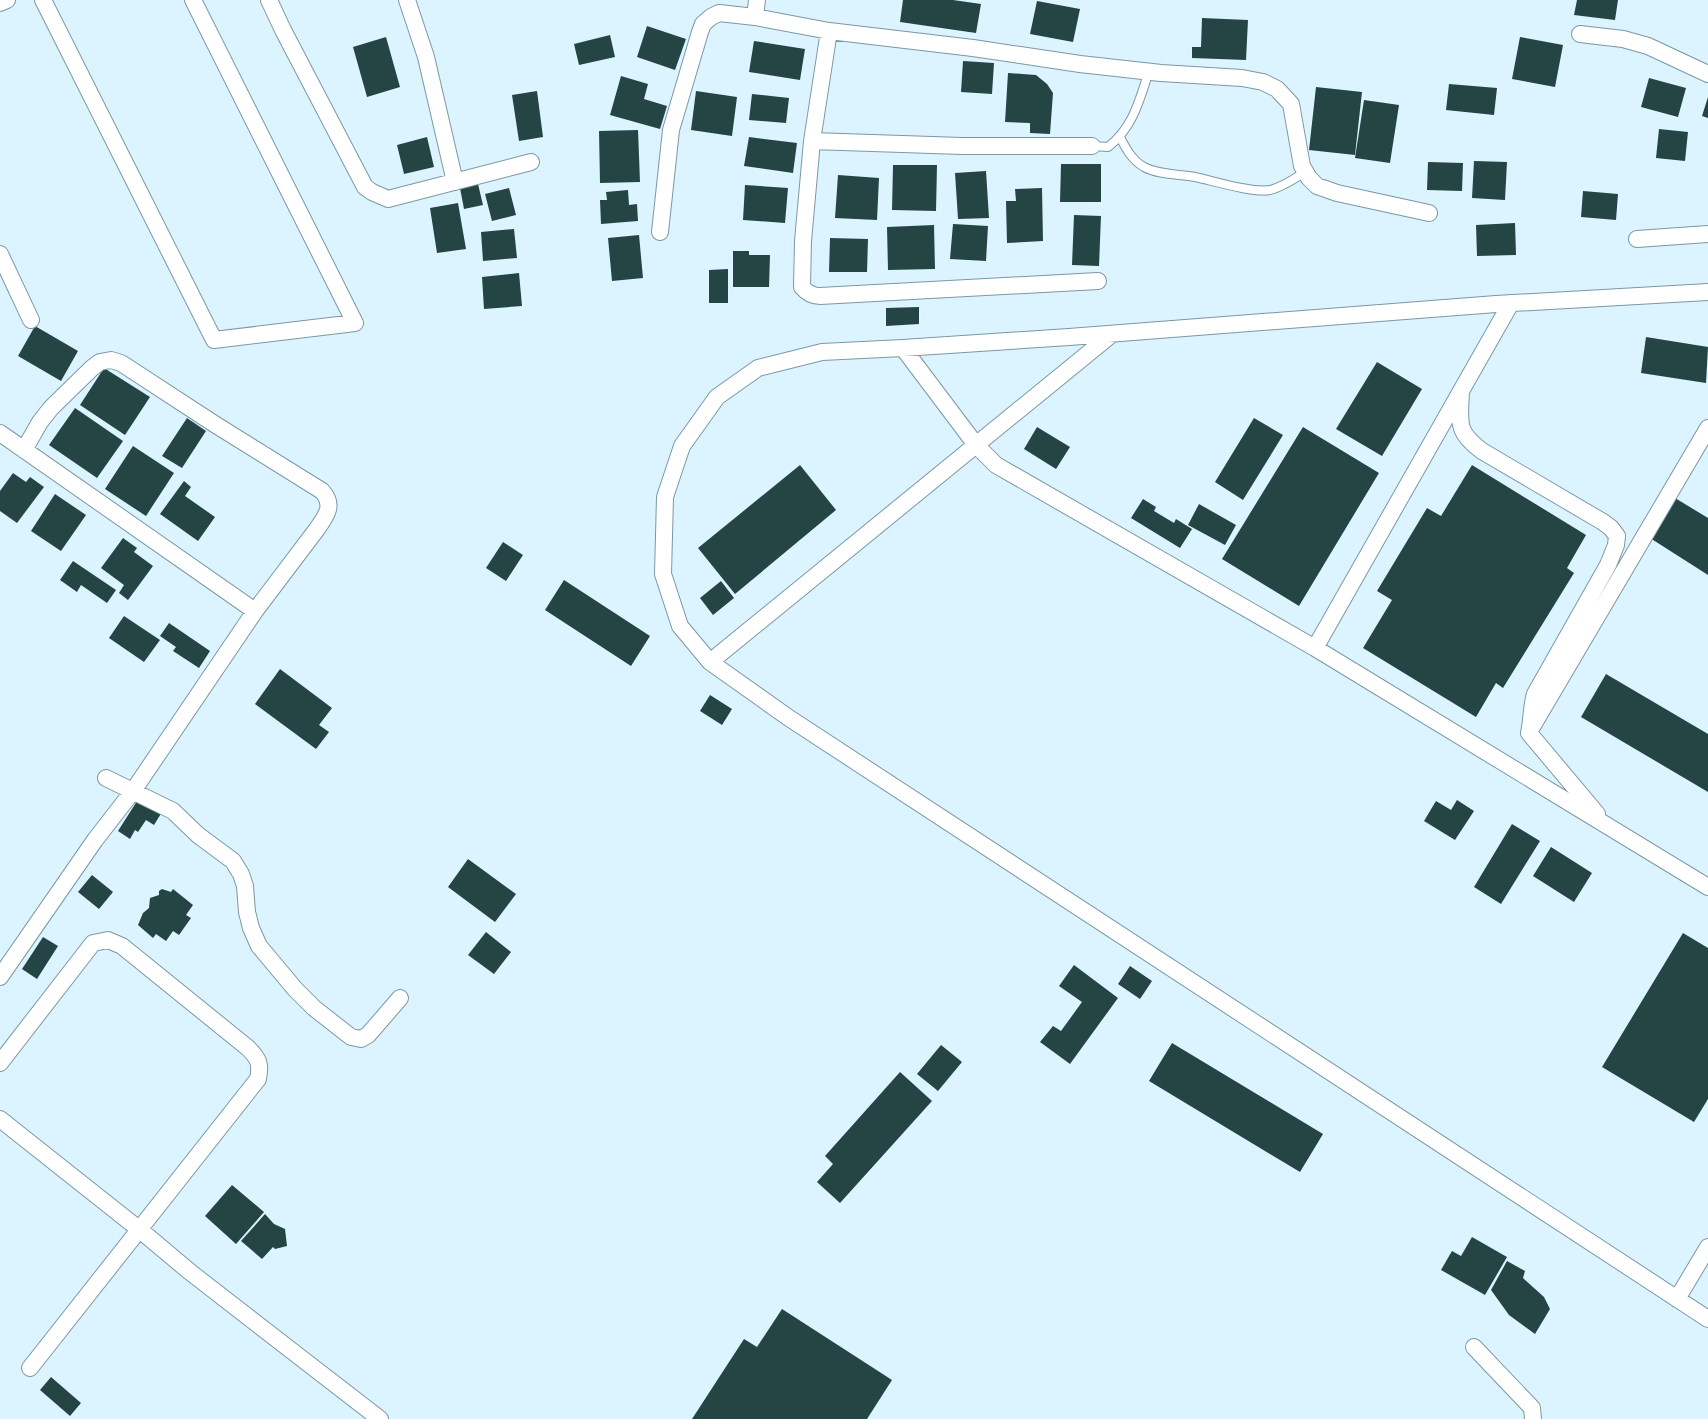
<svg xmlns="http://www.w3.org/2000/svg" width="1708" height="1419" viewBox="0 0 1708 1419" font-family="Barlow,sans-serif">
<rect width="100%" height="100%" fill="#dcf4ff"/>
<path fill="#254444" d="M903,0H953L981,4L976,33L900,22Z
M1577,0H1618L1615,20L1574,15Z
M1037,1L1080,9L1073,42L1030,34Z
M1202,18L1248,20L1246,60L1192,58V47H1201Z
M647,26L686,39L675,70L637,57Z
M610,35L615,57L579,65L574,44Z
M386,37L400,87L367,97L353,47Z
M1520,37L1563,45L1555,87L1512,79Z
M754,41L805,49L800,80L749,72Z
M963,61L994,63L992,94L961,92Z
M1008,73L1036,75L1047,84L1053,93L1050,134L1030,133V123L1005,122Z
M621,76L648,84L644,99L667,106L660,129L610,115Z
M1649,78L1686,88L1678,117L1641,107Z
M1449,84L1497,88L1494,115L1446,110Z
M1316,87L1362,92L1355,155L1309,150Z
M537,91L543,137L519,141L512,95Z
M696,91L737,97L732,136L691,130Z
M752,94L789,98L786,123L749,120Z
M1708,97V118L1702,116Z
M1364,100L1399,105L1390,163L1355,158Z
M1659,129L1688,132L1685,161L1656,158Z
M638,130L640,182L600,183L599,131Z
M427,137L434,167L404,174L397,145Z
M749,137L797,143L793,173L744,166Z
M1474,161L1507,162L1505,200L1472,198Z
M1428,162L1463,163L1462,191L1427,190Z
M1061,164H1101V202H1060Z
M893,165H937L936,211L892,210Z
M986,171L989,218L958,219L955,173Z
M838,175L879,178L877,220L835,218Z
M478,184L483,205L464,209L460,188Z
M745,185L788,188L785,223L743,220Z
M509,188L516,215L492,221L485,194Z
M1042,188L1043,241L1007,243L1006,201H1016L1015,189Z
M628,190L629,205L637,204L638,221L601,224L600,200H607L606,192Z
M1583,191L1618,194L1616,220L1581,217Z
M458,203L466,249L437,253L430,208Z
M1074,215L1101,216L1099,266L1072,265Z
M1515,223L1516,255L1477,256L1476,225Z
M953,224L988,226L986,261L950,259Z
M934,225L935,269L888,270L887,227Z
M514,229L517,258L483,261L481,232Z
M639,235L643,278L612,281L608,238Z
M830,238L868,239L867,272H829Z
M733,251H749V255H770L769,287H733Z
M728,269V303H709V270Z
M519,273L522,306L484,309L482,277Z
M919,307V324L886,326V308Z
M35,326L78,351L61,381L18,356Z
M1646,337L1708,347L1706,383L1641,373Z
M1377,362L1422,389L1382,456L1336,429Z
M104,368L150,397L125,435L80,405Z
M75,408L123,441L97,478L49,445Z
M187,418L206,431L182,468L162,456Z
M1254,418L1283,435L1243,500L1215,482Z
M1037,427L1070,447L1056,469L1024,449Z
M1303,427L1379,473L1299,606L1222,559Z
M133,446L174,473L146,516L105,489Z
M800,465L836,510L735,594L698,548Z
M1472,465L1586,535L1567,568L1574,573L1503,688L1496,683L1476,717L1363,648L1392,600L1377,591L1427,508L1441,516Z
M13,473L26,482L30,477L44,487L17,523L0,511V491Z
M184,481L191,487L185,496L215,517L198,541L160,514Z
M55,494L86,515L61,551L31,531Z
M1675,498L1708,518V575L1650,538Z
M1143,499L1156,507L1154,511L1174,523L1176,519L1192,529L1180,548L1131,518Z
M1199,504L1236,525L1225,545L1188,525Z
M123,538L137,548L134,552L153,566L128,600L119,593L124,585L101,568Z
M503,542L523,555L506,581L486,568Z
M73,561L116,590L107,603L81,585L77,592L60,580Z
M564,580L650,636L631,666L545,610Z
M721,581L734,598L713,615L700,598Z
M124,616L160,640L144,662L109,638Z
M169,623L210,651L199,668L173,651L176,647L160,636Z
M280,669L332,708L319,725L329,732L316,749L255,704Z
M1606,674L1708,734V792L1581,717Z
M710,695L732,709L722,725L700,711Z
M139,798L162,812L154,825L146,820L138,832L135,830L130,839L118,831Z
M1457,800L1474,811L1455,840L1424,821L1436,801L1451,810Z
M1512,824L1540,841L1501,904L1474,887Z
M1551,847L1592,873L1574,902L1533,876Z
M468,859L516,894L495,922L448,887Z
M92,875L113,892L99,909L78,892Z
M162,889L171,892L173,889L193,905L186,915L191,918L179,935L173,931L166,941L156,934L153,938L138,925L143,913L149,908L150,898L159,895V891Z
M486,932L511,952L494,974L468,955Z
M1683,933L1708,948V1099L1694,1122L1602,1067Z
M43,937L58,946L37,979L22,969Z
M1074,965L1118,998L1070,1064L1040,1042L1053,1026L1061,1031L1082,1002L1059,986Z
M1130,966L1152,981L1140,999L1118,984Z
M1172,1043L1323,1134L1300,1172L1149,1081Z
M941,1045L962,1062L938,1091L917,1074Z
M900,1072L932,1101L840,1203L817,1182L833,1164L825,1156Z
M232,1185L264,1212L236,1244L205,1216Z
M265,1214L274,1224L285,1229L287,1246L275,1249L273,1247L262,1259L241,1241Z
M1472,1237L1507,1257L1485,1295L1441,1270L1452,1251L1461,1256Z
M1507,1261L1525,1271L1523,1278L1544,1297L1550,1309L1535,1334L1509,1315L1491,1290Z
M782,1309L892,1380L867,1419H692L744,1339L757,1347Z
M51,1377L81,1403L70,1416L40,1390Z"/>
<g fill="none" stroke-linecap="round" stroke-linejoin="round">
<defs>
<path id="service" d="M1120,137C1126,149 1132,160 1144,167C1159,175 1179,174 1195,177C1214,181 1252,193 1270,190C1283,187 1294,179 1305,172
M1092,146L1108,147C1133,128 1140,99 1149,71"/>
<path id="minor" d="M43,0L214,340L355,323L193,0
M269,0L283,30L365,187L372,192L388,199L531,162
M407,0L426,57L455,182
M0,3L7,0
M755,17L757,0
M829,31L812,141L803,241L802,287C807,293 812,296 820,296L1098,281
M1580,34L1623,39L1648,46L1708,74
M812,141L962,146H1092
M660,232L671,130L700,32L703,24L711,17L719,13L755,17L829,31L973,48L1080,64L1161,73L1242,78L1263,82L1277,89L1291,104L1302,166L1309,178L1317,186L1337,193L1429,213
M1637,239L1708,234
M0,254L31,320
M1708,292L1496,304L1069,337L903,348L822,352L758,368L717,397L682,446L665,497L663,574L680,626L710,662L789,718L1708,1319
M903,348L976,445L996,465L1315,648L1708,887
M1461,391C1460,422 1455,431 1482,451L1603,522L1611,528L1617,536L1616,545L1608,565L1535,694C1531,707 1532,720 1529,733L1597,814
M0,433L255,611
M1315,648L1511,303
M710,662L1112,334
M1532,727L1708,428
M106,778L173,811L198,835L233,861L241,874L245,886L247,912L251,928L259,946L295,989L314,1008L351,1037L361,1039L368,1035L400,998
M0,977L95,840L133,791L255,611L317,529C326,516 335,505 322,491L216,425L121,363L111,360L100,362L92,368L51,408L40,422L24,450
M0,1063L93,943L108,940L122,946L248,1048C259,1059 261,1064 258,1079L30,1368
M0,1119L140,1230L190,1272L380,1419
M1677,1299L1708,1247
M1474,1347L1532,1408L1533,1419"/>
</defs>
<use href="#service" stroke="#7b98a3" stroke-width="10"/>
<use href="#minor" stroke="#7b98a3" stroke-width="18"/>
<use href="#service" stroke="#fff" stroke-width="8"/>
<use href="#minor" stroke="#fff" stroke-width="16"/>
</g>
</svg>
